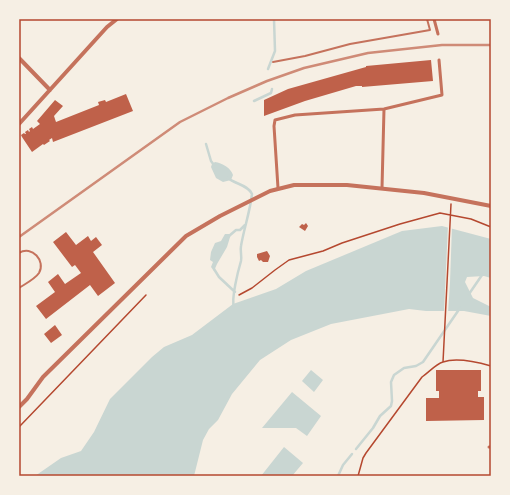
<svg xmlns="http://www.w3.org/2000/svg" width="510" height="495" viewBox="0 0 510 495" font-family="Inter,sans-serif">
<rect width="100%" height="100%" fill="#f6efe4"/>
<path fill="#c9d6d2" d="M215,162C222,163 231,168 233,175L231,180L223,182L216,178L211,167L212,164Z
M442,226L491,239V278L484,276L467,277L465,282L473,298L491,307V316L464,311H426L409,309L331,324L291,340L260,360L232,394L218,420L209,429L203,440L194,476H35L61,458L81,451L94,432L110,399L152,357L164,347L192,335L233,304L276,289L306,271L402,231Z
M225,234H231L227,247L217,264L214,271L211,267L213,262L210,260L211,252L215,243L221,241Z
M311,370L323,380L314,392L302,381Z
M292,392L321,416L307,436L296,428H262Z
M284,447L303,463L292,476H261Z"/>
<path fill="#f6efe4" d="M448,225L452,226L450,282L448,313H444Z"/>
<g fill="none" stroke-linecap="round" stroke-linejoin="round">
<path stroke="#c9d6d2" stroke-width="2.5" d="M268,69L275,51L274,19
M254,101L271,93L272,89
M206,144L211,161L214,165
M228,178C235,184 248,185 252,194C250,212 244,228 241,246C240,251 242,256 241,261C238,271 231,299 234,307
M229,236L236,230H240L245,225
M214,269L219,277L235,292
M469,294L482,275
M356,449L373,428L380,416L391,406L392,401L391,382L394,375L404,368L416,366L423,362L460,308
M338,476L343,465L352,454"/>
</g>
<path fill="#bf614a" d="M431,60L433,81L362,87V86H356L305,101L264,116V100L288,89L366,67V66Z
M126,94L133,111L53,142L52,138L49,140L50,141L44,145L43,144L32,152L22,137L21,135L24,133L25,134H26L25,132L28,130L29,132L30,131L29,129L32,127L33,129L40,124L37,121L55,100L63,106L54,116L56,122L99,105L98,102L105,100L106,102Z
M306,223L308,226L305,231L299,227L302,224L304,225Z
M66,232L76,245L88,236L91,241L96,237L102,245L93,252L115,283L98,296L90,285L46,319L36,306L55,292L48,282L58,274L65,284L81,273L75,265L72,267L53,242Z
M267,251L270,256L268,262H263L261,260L259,261L257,257V254Z
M55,325L62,335L51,343L44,334Z
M436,370H481V391H478V397H484V420L426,421V398H439V391H436Z"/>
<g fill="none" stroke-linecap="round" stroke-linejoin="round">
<path stroke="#b5482f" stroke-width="1.5" d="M239,295L252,288L275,270L289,260L323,251L342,243L400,224L440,213L471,219L491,227
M443,362L451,204
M19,427L146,295
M358,476L363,458L366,453L422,377C429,372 436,364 443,362C457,357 477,362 491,366"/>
<path stroke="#c5725c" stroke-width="2" d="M273,62L305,56L350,44L430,30L427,19
M19,253C32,245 46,261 39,273C35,279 25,284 19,288"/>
<path stroke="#c5725c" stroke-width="3" d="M434,19L438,34
M278,188L274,126L275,120L295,115L384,109L442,95L439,60
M382,188L384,109
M489,447H491"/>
<path stroke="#c5725c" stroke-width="4" d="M19,58L50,90
M19,124L107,27L117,19
M19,407L27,399L43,377L186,236L220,216L270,191L294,185H347L424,193L491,206"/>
<path stroke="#cf8b77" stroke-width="2.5" d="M19,237L180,122L228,98L267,81L304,68L368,53L442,45H491"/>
</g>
<rect width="510" height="495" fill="none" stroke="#f6efe4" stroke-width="40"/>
<rect x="20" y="20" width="470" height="455" fill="none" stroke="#b5482f" stroke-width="1.5"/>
</svg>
